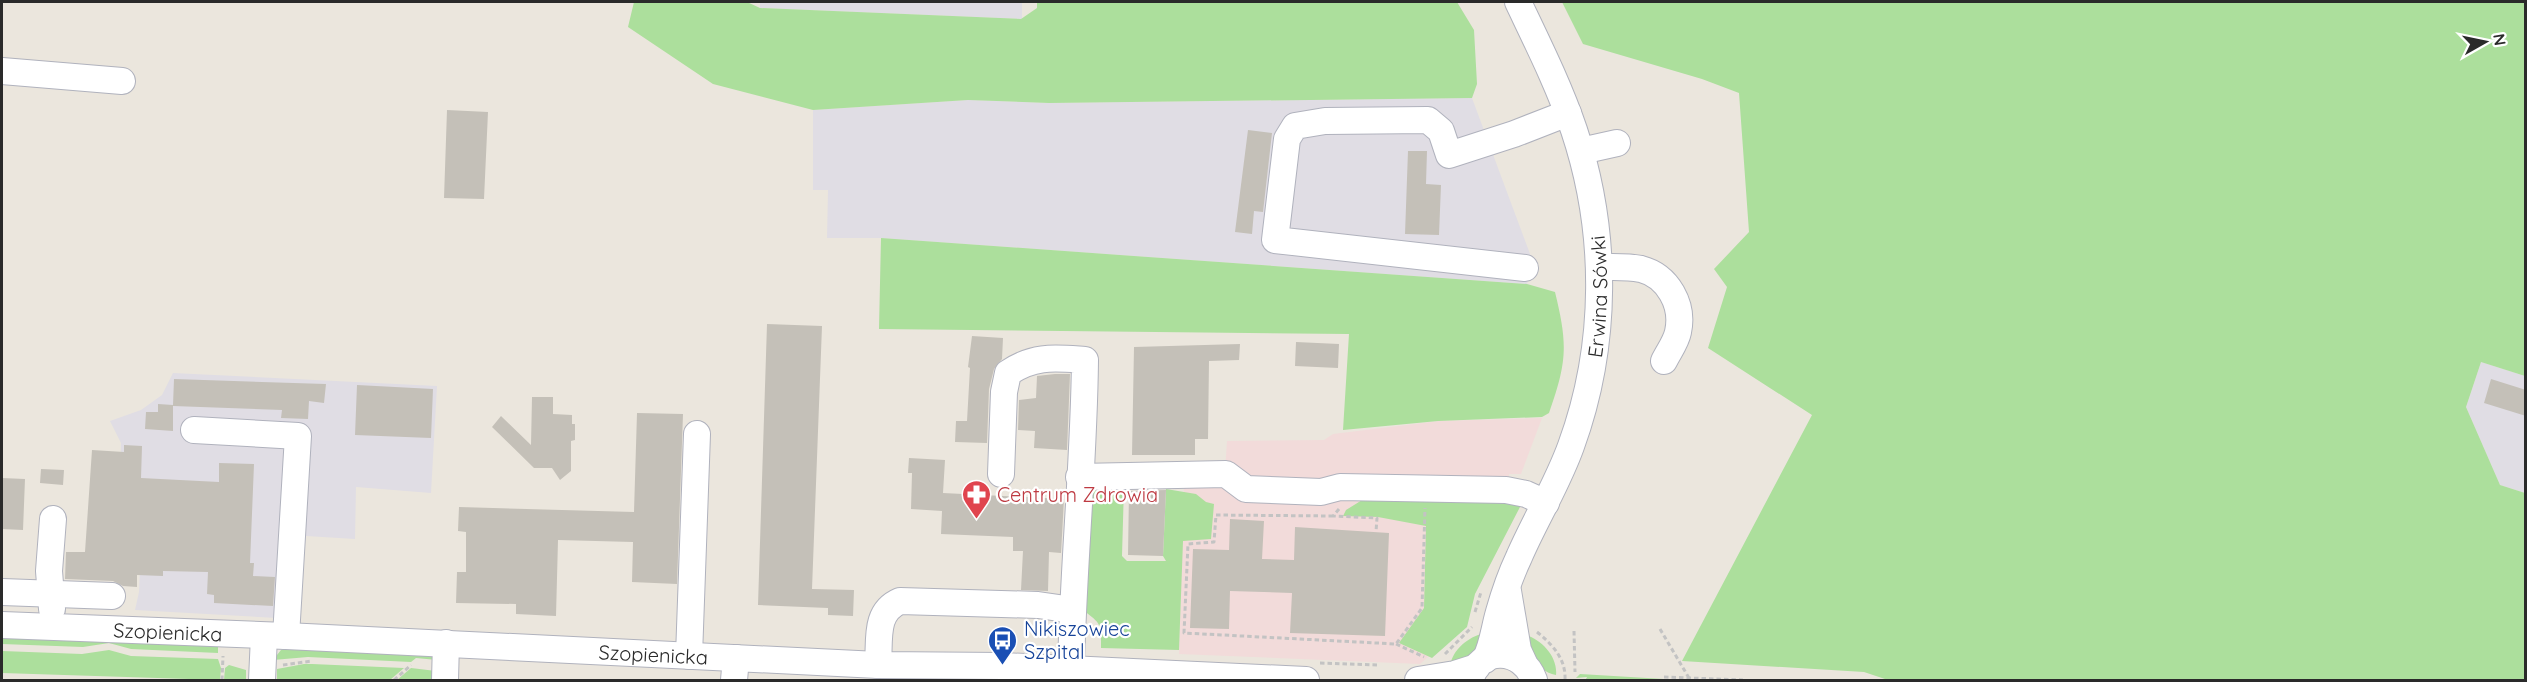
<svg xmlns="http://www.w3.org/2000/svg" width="2527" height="682" viewBox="0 0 2527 682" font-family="Quicksand,sans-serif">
<rect width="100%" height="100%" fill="#ebe6dd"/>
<path fill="#e0dde4" d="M760,2H1022V19L760,8Z
M1472,98L1533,262L1527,284L881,238H827L828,190H813V110L968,100L1049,103Z
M2481,362L2525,376V493L2500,485L2466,407Z
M173,373L437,386L431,493L356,487L355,539L306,536L295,619L135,610L139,592L141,544L118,545L121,443L110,421L141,410L162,395Z"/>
<path fill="#f2dbda" d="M1542,418L1521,474H1509L1506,508L1437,649L1420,664L1179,654L1184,485L1224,486L1227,441L1324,440L1333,434L1439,421Z"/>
<path fill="#acdf9c" d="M634,2H747L760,8L1021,19L1037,8V2H1457L1474,30L1477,84L1472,98L1049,103L968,100L813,110L713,84L628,27Z
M1562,2H2525V376L2481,362L2466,407L2500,485L2525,493V680H1888L1864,672L1682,661L1812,415L1708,348L1727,287L1714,269L1749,232L1739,93L1702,79L1583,44Z
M881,238L1527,284L1555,292C1568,345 1567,362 1549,413L1542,417L1438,421L1343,430L1349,334L879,329Z
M1091,485L1124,486L1122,556L1127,561H1166L1163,556L1166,489L1196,494L1206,502L1214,504L1211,539L1183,541L1179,650L1101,648C1101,625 1102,624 1084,611Z
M1367,497L1516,503L1520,507L1475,594L1467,627L1432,658L1399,643L1424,608L1426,526L1378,517L1343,516L1346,510Z
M1481,634L1484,648L1450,668C1451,652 1465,639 1481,634Z
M2,635L218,644V653L131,649L109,643L83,647L2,644Z
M1526,635C1542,640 1558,657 1556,675C1534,670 1532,654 1526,635Z
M287,648L431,652L437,660L416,658L411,662L308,657L273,660L281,650Z
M109,650L131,656L218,659L221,668L220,680L2,673V651L82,654Z
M304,664H312L404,668L390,680L277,679V669Z
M229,665L246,670V680H224L225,668Z
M411,668L436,671V680H397Z
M1580,674L1664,679L1597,680L1586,679L1587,677L1576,678Z"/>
<path fill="#c4c0b8" d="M447,110L488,112L484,199L444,198Z
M1248,130L1272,133L1263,212L1254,211L1252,234L1235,232Z
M1408,151H1427L1426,184L1441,185L1439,235L1405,234Z
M767,324L822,326L812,589L854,590L853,616L828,615V608L758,605Z
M972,336L1003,338L1002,359L994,369L989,389L987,443L955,442L956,421H967L970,368L968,367Z
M1296,342L1339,344L1338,368L1295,366Z
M1240,344L1239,360L1209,361L1208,439H1195V455H1132L1134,347Z
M1055,374H1070L1067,450L1034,448L1035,431L1018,430L1019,400L1036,398L1037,376Z
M174,379L326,384L324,403L309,401L308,419L281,418L282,410L173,406V431L145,429L146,412H158V404L173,405Z
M2491,379L2526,390V416L2484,403Z
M357,385L433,389L431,438L355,435Z
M532,397H553V414L572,415V424H575V440L571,441V471L560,480L552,468H534L492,427L501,416L531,445Z
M637,413L683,414L677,584L632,582L633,542L558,540L556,616L516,614V604L456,603L457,572H466V532L458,531L459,507L634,512Z
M124,445L142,446L141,478L219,482V463L254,464L250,563H254L253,576L275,577L273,606L214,603V595L207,594L208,572L163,571V576L137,575V587L123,586L113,581L65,579L66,552H85L92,450L124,452Z
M909,458L945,460L943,493L1064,499L1061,553L1049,552L1048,591L1021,590L1023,551H1013V537L941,534L942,511L911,509L912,473H908Z
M41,469L64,470L63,485L40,483Z
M2,478L25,479L23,530L2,529Z
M1166,490L1163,556L1128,555L1129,491Z
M1230,519L1264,521L1262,559L1294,560L1295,527L1389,533L1385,636L1290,633L1292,593L1230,591L1229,629L1190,628L1193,549L1229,550Z"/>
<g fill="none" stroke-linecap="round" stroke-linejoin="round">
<defs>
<g id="minor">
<path d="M2,71L122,81"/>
<path d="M1581,151L1617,143"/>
<path d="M1599,267C1613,267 1628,266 1641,269C1668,276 1684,305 1678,332C1676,342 1669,351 1664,361"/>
<path d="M1525,268L1275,240L1287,139L1295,126L1325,121L1428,120L1441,131L1449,155L1514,134L1568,113"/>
<path d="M194,430L298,436L286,636"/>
<path d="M1001,474L1004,392L1008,373C1034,355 1055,358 1085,360C1084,463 1073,567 1071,670"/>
<path d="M1079,477L1226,474L1246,489L1321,492L1340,487L1506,490L1526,494L1546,503"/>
<path d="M1508,591L1518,650L1524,663"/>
<path d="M2,592L112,596"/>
<path d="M52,609L49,571L53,519"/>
<path id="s1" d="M2,625L286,636L878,665L1003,666L1306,680"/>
<path d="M689,656L697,434"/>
<path id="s2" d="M1485,660C1493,644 1494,629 1499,612C1504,594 1511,574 1519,557C1535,520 1557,485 1571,446C1608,345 1608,232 1574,130C1559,86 1538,44 1518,2"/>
<path d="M878,665C880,640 874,612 900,601L1038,605L1073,610"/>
<path d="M262,680L264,636"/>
<path d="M445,680L446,643"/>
<path d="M734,680L736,658"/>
<path d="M1418,680L1455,674L1477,667"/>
<path d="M1471,680C1478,645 1523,648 1534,680"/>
</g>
</defs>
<use href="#minor" stroke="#b0b2bd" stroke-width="28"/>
<path stroke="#c3c3c3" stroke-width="3" stroke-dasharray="4.5 3" stroke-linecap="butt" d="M1339,509L1333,516L1377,518L1376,532
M1333,516L1216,515L1214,542L1188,544L1184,633L1396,644L1422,608L1425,508
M1475,612L1481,592
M1660,629L1689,678
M1574,631L1575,672
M1537,632C1553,645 1566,659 1565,680
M1396,644L1424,657
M1445,654L1472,627
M1320,663L1378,665
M283,665L312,661
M1664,677L1743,680
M222,680L223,656
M394,680L411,665"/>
<use href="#minor" stroke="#fff" stroke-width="26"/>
</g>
<defs>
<symbol id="pharmacy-pin" viewBox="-11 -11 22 30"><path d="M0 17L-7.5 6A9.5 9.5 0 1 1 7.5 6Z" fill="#e0444e" stroke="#fff"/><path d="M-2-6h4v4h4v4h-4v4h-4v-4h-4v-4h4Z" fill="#fff"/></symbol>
<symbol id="bus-pin" viewBox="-11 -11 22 30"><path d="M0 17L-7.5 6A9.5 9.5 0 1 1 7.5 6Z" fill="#1a4fb4" stroke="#fff"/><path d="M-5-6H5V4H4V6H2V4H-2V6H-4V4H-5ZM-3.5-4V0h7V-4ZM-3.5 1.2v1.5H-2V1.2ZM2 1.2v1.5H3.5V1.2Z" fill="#fff"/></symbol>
</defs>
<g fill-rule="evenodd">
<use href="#pharmacy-pin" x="960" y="478" width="33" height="45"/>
<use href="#bus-pin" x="986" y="624" width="33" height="45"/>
</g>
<g text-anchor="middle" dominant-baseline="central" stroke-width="4.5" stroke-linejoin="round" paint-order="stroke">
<g font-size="20" fill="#2a2a2a" stroke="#fff">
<text stroke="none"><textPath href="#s2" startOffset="384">Erwina Sówki</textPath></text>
<text stroke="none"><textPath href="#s1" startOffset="166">Szopienicka</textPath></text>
<text stroke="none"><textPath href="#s1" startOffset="652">Szopienicka</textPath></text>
</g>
<g font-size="20" fill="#be3a42" stroke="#fff" text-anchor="start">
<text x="997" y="494">Centrum Zdrowia</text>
</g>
<g font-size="20" fill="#164399" stroke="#fff" text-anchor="start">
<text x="1024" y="628">Nikiszowiec<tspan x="1024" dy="23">Szpital</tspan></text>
</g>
</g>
<rect width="2527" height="682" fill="none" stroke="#2a2a2a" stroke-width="6"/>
<g transform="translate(2485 42) rotate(81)" stroke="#ffffff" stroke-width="4.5" paint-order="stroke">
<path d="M0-4.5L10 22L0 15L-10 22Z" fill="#2a2a2a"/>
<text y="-9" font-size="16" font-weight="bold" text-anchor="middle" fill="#2a2a2a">N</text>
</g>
</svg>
